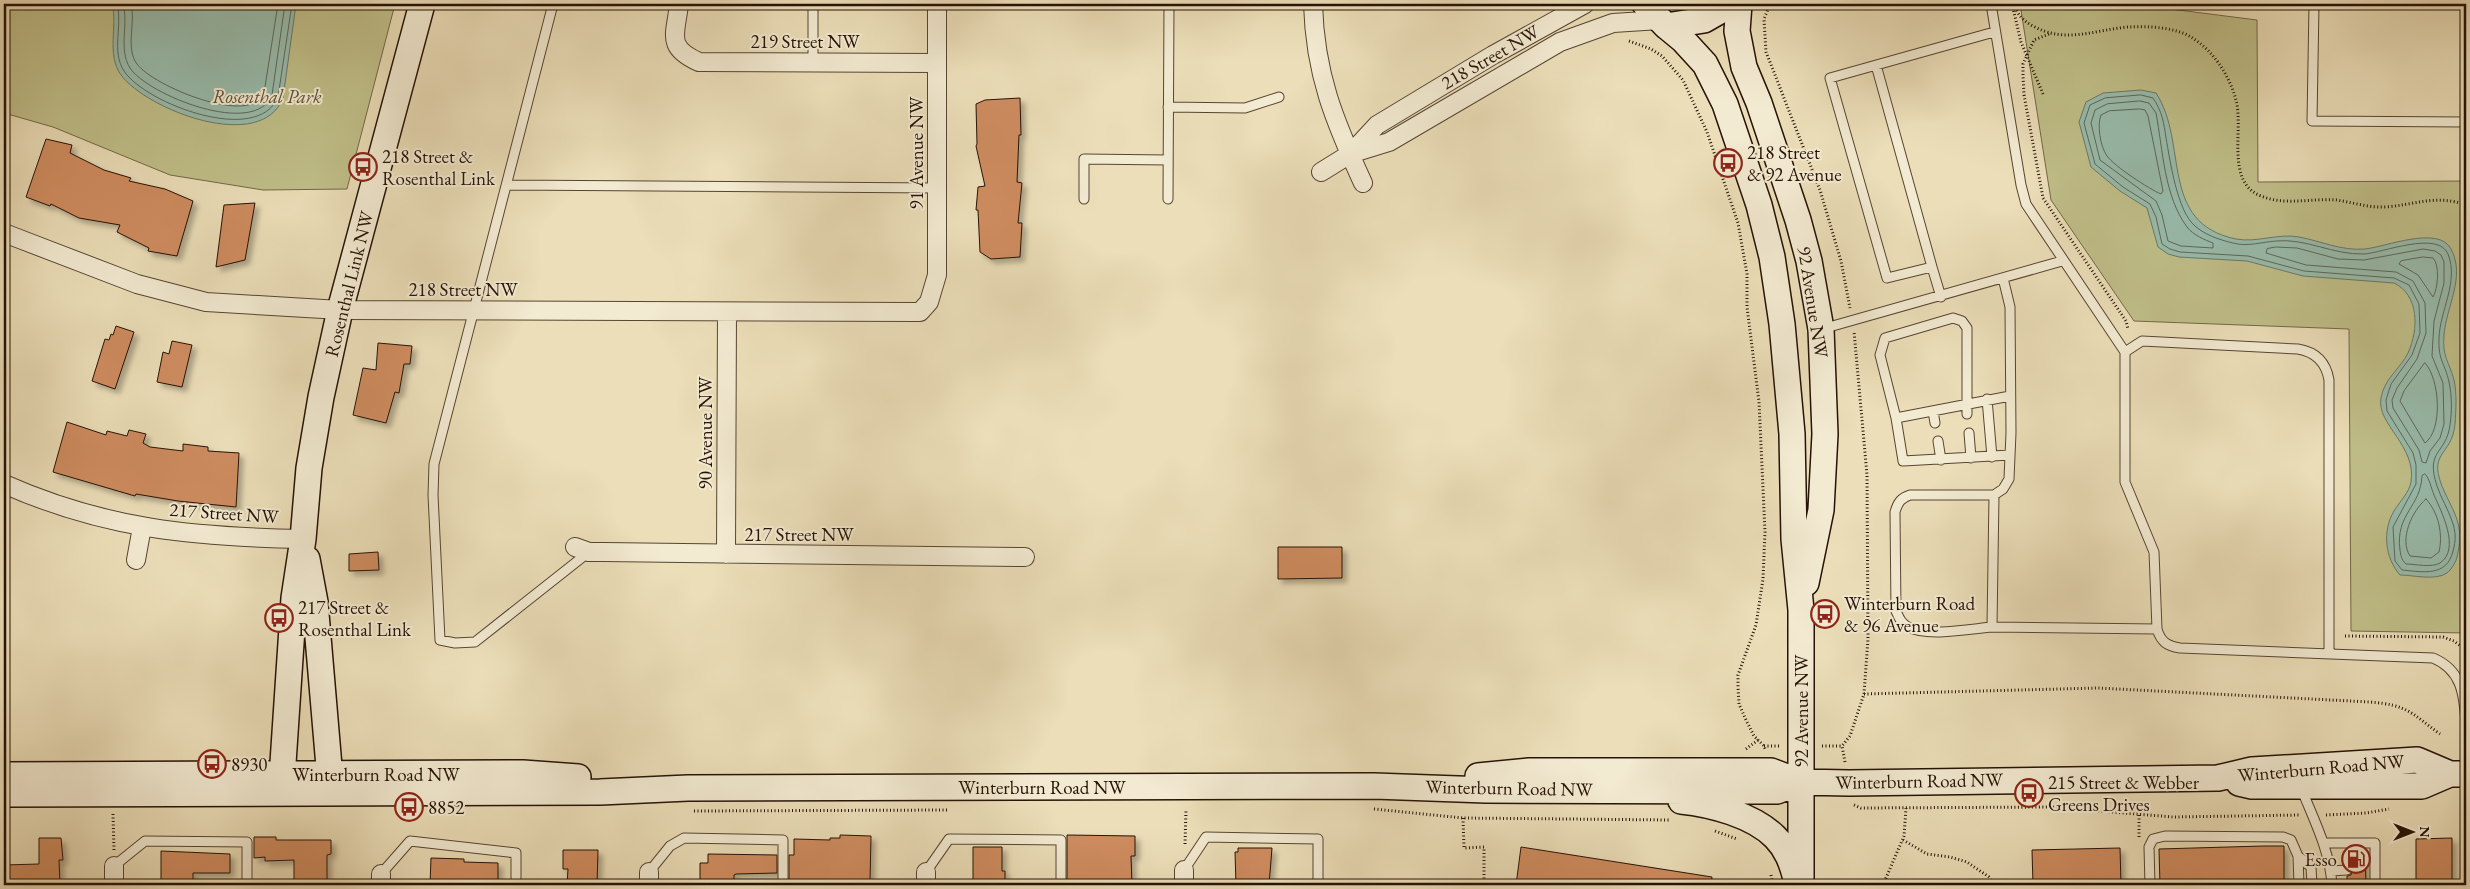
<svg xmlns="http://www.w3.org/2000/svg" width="2470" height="889" viewBox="0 0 2470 889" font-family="'EB Garamond',serif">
<defs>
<filter id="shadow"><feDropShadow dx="4.5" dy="4.5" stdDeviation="2.5" flood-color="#0004"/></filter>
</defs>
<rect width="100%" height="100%" fill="#ebdeb8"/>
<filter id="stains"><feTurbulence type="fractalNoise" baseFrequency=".004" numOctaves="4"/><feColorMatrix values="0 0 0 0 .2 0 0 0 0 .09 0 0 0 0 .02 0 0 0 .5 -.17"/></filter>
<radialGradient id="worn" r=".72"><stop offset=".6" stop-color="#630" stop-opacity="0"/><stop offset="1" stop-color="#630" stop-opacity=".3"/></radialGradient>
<path fill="#c0bf89" stroke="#736848" d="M4,4H395L347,189L263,190L170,175L53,127L4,113Z
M2020,4H2131L2257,20L2258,182L2466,181V633L2351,631L2349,329L2134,321L2051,200Z"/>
<path fill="#98bcac" stroke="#6a786a" d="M112,4H296L283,98C261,154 147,110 121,75C106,54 118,26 112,4Z
M2141,90L2156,93C2189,143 2158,223 2236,239C2257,243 2278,233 2299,237C2321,241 2341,251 2365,249C2385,247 2439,225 2451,249C2466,277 2446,307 2444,335C2442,357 2449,361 2454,380C2457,393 2456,410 2455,424C2452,458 2425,450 2445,493C2457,518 2464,528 2457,557C2456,562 2451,570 2447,573C2435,581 2413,575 2400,575C2385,558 2382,531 2394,511C2400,501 2409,493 2411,482C2417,446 2376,424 2381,398C2384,379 2400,369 2408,353C2419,329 2419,295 2394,283L2303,276L2247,261L2179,257L2168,254L2158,247L2147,208L2120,191L2091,167L2079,122L2086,102L2103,93Z"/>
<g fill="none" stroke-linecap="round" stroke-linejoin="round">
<path stroke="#5f6759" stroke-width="1" d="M117,4C123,25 111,51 124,71C146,104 258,146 278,97L292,4
M123,4C129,24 118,49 130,68C148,95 255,138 272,95L285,4
M131,4C136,23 125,48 137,64C153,86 251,127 264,93L278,4
M2141,95L2153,98C2162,111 2164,123 2166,138C2170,160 2177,211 2195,226C2205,235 2220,240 2233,243C2247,247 2262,242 2276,241C2306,238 2333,255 2364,254C2382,253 2438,230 2448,254C2459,282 2440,310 2439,338C2438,361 2445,363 2449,382C2452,395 2452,412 2450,425C2446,455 2425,449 2437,486C2441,498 2448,509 2452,521C2456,532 2456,540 2453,551C2447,577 2423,572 2402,570L2395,561L2393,527L2416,484V465L2413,453L2387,411L2386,400L2391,384L2412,355L2420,333L2419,304L2409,285L2394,278L2304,271L2248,256L2180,252L2170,249L2162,244L2156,217L2150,204L2123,187L2095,164L2084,123L2090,105L2105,98Z
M2140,101L2149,103L2156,113C2163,150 2164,196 2187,227C2193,235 2205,240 2213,243V248L2181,246L2168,241L2162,215L2156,201L2100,160L2091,123L2095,110L2107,104Z
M2140,109L2145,110L2148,116L2163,191L2161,194C2149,189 2114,166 2107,156C2100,146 2097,125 2101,115L2109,111Z
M2276,247L2297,248L2338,259L2364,260L2423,249L2435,251L2441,255L2444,262V283L2434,321L2432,356L2443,383L2444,424L2440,438L2430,451L2426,463L2422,462L2419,450L2393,408L2392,400L2397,388L2417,359L2426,333L2425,303L2413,281L2396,272L2306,265L2266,253L2267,249Z
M2423,257L2433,258C2440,265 2438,289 2433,297L2418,275L2399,264L2401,261Z
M2425,363C2440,379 2443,430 2425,443L2400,401L2404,391Z
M2425,474C2430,479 2431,488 2434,495C2441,511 2461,549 2440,563C2432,568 2415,564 2406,564C2401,559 2401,556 2400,550C2395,514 2421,507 2422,476Z
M2426,499C2439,513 2443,535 2439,552L2431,558L2410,556C2399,539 2412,511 2426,499Z"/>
</g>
<path fill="#ce8c5f" stroke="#261206" filter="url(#shadow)" d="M1020,98L1021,135H1019L1017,182L1022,183L1018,223H1022L1020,257L991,259L980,252L978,210H976L978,187L985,186L976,146L977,144L976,104L985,100Z
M46,139L72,145L70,153L104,170L131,178L129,181L165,189L193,201L177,256L148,251L149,248L117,232L120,225L79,218L51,204L50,206L26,197Z
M255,203L245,260L216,267L224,205Z
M116,326L134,332L115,389L92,381L105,339L109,340L111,334L113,335Z
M172,341L192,345L182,387L157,382L163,352L169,354Z
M378,343L412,346L410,364H404L399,393L395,392L386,423L353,415L363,368L376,370Z
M67,422L106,435L107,431L127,436L129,430L146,434L143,443L150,447L183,451V444L208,447V451L239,453L236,507L178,501L136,494L135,496L53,472Z
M1278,547H1342V578L1278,579Z
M378,552L379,570L349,571V554Z
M840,835L871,836L870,881L789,883V855H794V839L830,840V838H840Z
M1067,835L1135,836V856H1131L1132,885H1067Z
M254,837H276V840H331V854L327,855V881H294V860L265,861V857L254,858Z
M39,838H61L63,860H59L60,884L4,885V865L39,864Z
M2452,838V885H2416V839Z
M2263,846H2284V885H2160L2159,849Z
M973,847H1002V871H1005V885H973Z
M1521,847L1712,877L1711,885H1516Z
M1238,848H1272L1269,885H1236L1235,852H1238Z
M2120,848L2121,885H2033L2032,850Z
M2346,849H2365L2366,885H2347V876L2351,875L2353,870L2352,866L2346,864Z
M563,850H598L597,885H567L568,869H563Z
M161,851L230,854V873H193V885H161Z
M708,854L777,855V873L736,874L734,875V885H703L700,884V863H708Z
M431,858L464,859V862L498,863V880H458V885H430Z"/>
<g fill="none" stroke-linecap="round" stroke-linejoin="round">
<defs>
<path id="lane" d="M553,4L434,464L433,495L440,640L455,643L475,642L589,552
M813,4V62
M1991,4L2021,185L2026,204L2032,213L2125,352
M2314,4L2312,121L2466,122
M2466,4V122
M1876,65L1932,267
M1168,107L1245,108L1279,97
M507,185L937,188
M1084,199V159L1168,160
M1168,199L1169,4
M2003,278L2010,307L2011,433L2009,479L2003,489L1994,495L1992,627L2157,629
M1941,297L1932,267L1887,278L1830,78L1994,32
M1822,329L2062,261
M2010,396L1896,418L1903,461L2010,455
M1987,399L1992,457
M1933,411L1935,423
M1896,418L1880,355L1885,338L1953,318L1962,321L1967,328V414
M1969,433L1971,458
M1938,441L1941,460
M1992,627C1970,629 1927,637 1908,627C1901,623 1899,618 1896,611L1895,512C1898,502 1901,498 1910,495H1994
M2329,652V380C2326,362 2316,352 2298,349L2142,341L2125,352V482L2154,552L2157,629C2161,642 2167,646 2180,648L2433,658C2462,670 2464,695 2466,722
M2301,788C2314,820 2330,851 2332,885
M2324,843H2375V885
M2298,856L2311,867L2312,885
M114,866L145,841L247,842V885
M1184,870L1206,837L1318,839V885
M2331,871L2347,870
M649,872L670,846L684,838L783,840V885
M926,872L949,839L1061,840V885
M381,874L410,841L516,853V885
M2150,885L2149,847L2153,839L2165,836L2283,837L2291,840L2298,856L2299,885"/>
<path id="street" d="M679,4C676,34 665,47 699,62L937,63
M1313,4C1315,74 1334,120 1363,183
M1352,152L1377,125L1493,55L1585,4
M1321,172L1350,154L1389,142L1560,42L1613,23L1660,20
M4,233L137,284L206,302L340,310L920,312L929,302L937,275V4
M4,484C105,529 194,537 303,539
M575,547L589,552H603L1025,557
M726,554L727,312
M136,560L142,527
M114,866V885
M1184,870V885
M381,885V874
M649,885V872
M926,885V872"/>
<path id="secondary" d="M1645,4L1666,26L1704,20L1732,4
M1739,4L1737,31L1744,67L1759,103L1798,220L1809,261L1821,329L1825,434L1821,510L1806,583
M1666,26L1683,40L1705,64L1725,104L1759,205L1772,257L1782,324L1792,434L1794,539L1801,610V885
M307,559L315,602L331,790
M4,775L523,773L578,777
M1478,776L1529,771H1771L1800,782L1849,783L2218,778L2252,770L2417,760L2450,774
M2239,783L2252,786H2422L2450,774H2461
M281,793L294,598L303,539L309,468L321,397L340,310L422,4
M4,794L600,792L688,788L1374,786L1486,790L1777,791L1800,782
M1681,801C1711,804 1753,815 1775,837C1787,849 1792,863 1796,879"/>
</defs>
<use href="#lane" stroke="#574532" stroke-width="11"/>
<use href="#street" stroke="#574532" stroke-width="20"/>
<use href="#secondary" stroke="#261206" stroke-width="28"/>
<path stroke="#261206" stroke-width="3" stroke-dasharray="1 2.5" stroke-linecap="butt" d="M1770,4L1764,19L1766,52L1820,190L1841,261L1850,308
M2012,4L2021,42L2043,94
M2014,4C2017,14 2023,21 2033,26C2065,44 2094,30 2128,27C2148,26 2174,27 2191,37C2214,51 2229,75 2236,100C2244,130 2225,182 2261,196C2285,206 2311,198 2336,200C2352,202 2368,208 2385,207C2415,205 2436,194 2466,205
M2049,34L2034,40L2023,64V76L2024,95L2043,198L2126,321L2128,329
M1629,41L1651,49L1662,56L1683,80L1707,132L1738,223L1747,274V307L1759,402L1765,532L1763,579L1756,625L1738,675V687L1739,704L1746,720L1754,736L1764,746L1766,751
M2345,636L2443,637L2454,641L2466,650
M1864,694L2098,688L2370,702C2408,705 2411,713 2440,734
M1764,746H1781
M1822,746H1842
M1746,749L1758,740
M1845,762L1842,746L1850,736L1864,694L1868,639L1867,475L1854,331
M1854,805L1861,808L2051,807L2173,817L2300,815
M1374,809L1463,818L1670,820
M694,811L948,810
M113,814L114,850
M2139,815V837
M2326,815L2366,813L2389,809
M1463,818L1464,848L1484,847V885
M1715,831L1737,839
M1903,840L1927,854L1950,857L1967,862L1989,877L1994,885
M1185,844L1186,809
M1771,875L1773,885
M1883,885L1904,836L1906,808"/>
<use href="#lane" stroke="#f2ead1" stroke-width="9"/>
<use href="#street" stroke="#f2ead1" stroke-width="18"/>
<use href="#secondary" stroke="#f2ead1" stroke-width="25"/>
</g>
<defs>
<symbol id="bus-ring" viewBox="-11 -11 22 22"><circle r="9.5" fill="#f2ead1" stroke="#8f2418" stroke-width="1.5"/><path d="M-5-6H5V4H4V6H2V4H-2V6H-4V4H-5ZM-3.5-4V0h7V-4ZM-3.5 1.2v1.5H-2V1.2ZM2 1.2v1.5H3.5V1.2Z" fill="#8f2418"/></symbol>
<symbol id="fuel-ring" viewBox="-11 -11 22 22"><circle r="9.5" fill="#f2ead1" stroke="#8f2418" stroke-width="1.5"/><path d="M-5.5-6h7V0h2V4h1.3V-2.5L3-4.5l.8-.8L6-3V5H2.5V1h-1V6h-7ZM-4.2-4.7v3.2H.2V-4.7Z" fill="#8f2418"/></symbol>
</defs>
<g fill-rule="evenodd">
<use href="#bus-ring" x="1712" y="147" width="32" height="32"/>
<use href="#bus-ring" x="347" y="151" width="32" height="32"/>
<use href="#bus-ring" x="1809" y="598" width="32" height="32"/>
<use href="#bus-ring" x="263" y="602" width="32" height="32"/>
<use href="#bus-ring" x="196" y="748" width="32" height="32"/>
<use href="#bus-ring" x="2013" y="777" width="32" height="32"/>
<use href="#bus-ring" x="393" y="791" width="32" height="32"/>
<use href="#fuel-ring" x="2340" y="843" width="32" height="32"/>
</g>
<g text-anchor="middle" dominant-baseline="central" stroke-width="4" stroke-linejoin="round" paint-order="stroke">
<g font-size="19" fill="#261206" stroke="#f2ead1">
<text x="805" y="41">219 Street NW</text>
<text transform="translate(1490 57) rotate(-30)">218 Street NW</text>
<text transform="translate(916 153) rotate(-90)">91 Avenue NW</text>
<text transform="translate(349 284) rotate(-76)">Rosenthal Link NW</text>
<text x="463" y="289">218 Street NW</text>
<text transform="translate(1813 302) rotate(81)">92 Avenue NW</text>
<text transform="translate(705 433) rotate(-90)">90 Avenue NW</text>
<text transform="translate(224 513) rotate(4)">217 Street NW</text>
<text x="799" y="534">217 Street NW</text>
<text transform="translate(1801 711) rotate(-90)">92 Avenue NW</text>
<text transform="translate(2321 768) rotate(-5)">Winterburn Road NW</text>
<text x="376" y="774">Winterburn Road NW</text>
<text transform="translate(1919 781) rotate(-1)">Winterburn Road NW</text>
<text x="1042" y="787">Winterburn Road NW</text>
<text transform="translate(1509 788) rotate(1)">Winterburn Road NW</text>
</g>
<g font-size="19" font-style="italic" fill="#5c4f34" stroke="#f2ead1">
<text x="267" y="96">Rosenthal Park</text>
</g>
<g font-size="19" fill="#261206" stroke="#f2ead1" text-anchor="start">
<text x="1747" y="152">218 Street<tspan x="1747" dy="22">&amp; 92 Avenue</tspan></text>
<text x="382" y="156">218 Street &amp;<tspan x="382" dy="22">Rosenthal Link</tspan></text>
<text x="1844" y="603">Winterburn Road<tspan x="1844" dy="22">&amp; 96 Avenue</tspan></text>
<text x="298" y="607">217 Street &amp;<tspan x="298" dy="22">Rosenthal Link</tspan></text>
<text x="231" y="764">8930</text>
<text x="2048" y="782">215 Street &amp; Webber<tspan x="2048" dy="22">Greens Drives</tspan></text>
<text x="428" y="807">8852</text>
<text x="2337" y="859" text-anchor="end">Esso</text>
</g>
</g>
<rect width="2470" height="889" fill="none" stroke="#ebdeb8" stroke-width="20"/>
<rect x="5" y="5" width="2460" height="879" fill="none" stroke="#261206" stroke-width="2.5"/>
<rect x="10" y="10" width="2450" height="869" fill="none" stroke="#261206"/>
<g transform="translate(2412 832) rotate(90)" stroke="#f2ead1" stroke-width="4" paint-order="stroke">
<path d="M0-4L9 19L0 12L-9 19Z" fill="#261206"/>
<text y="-8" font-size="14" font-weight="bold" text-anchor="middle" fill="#261206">N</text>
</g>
<rect width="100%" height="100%" filter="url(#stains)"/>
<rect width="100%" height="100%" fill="url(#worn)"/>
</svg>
